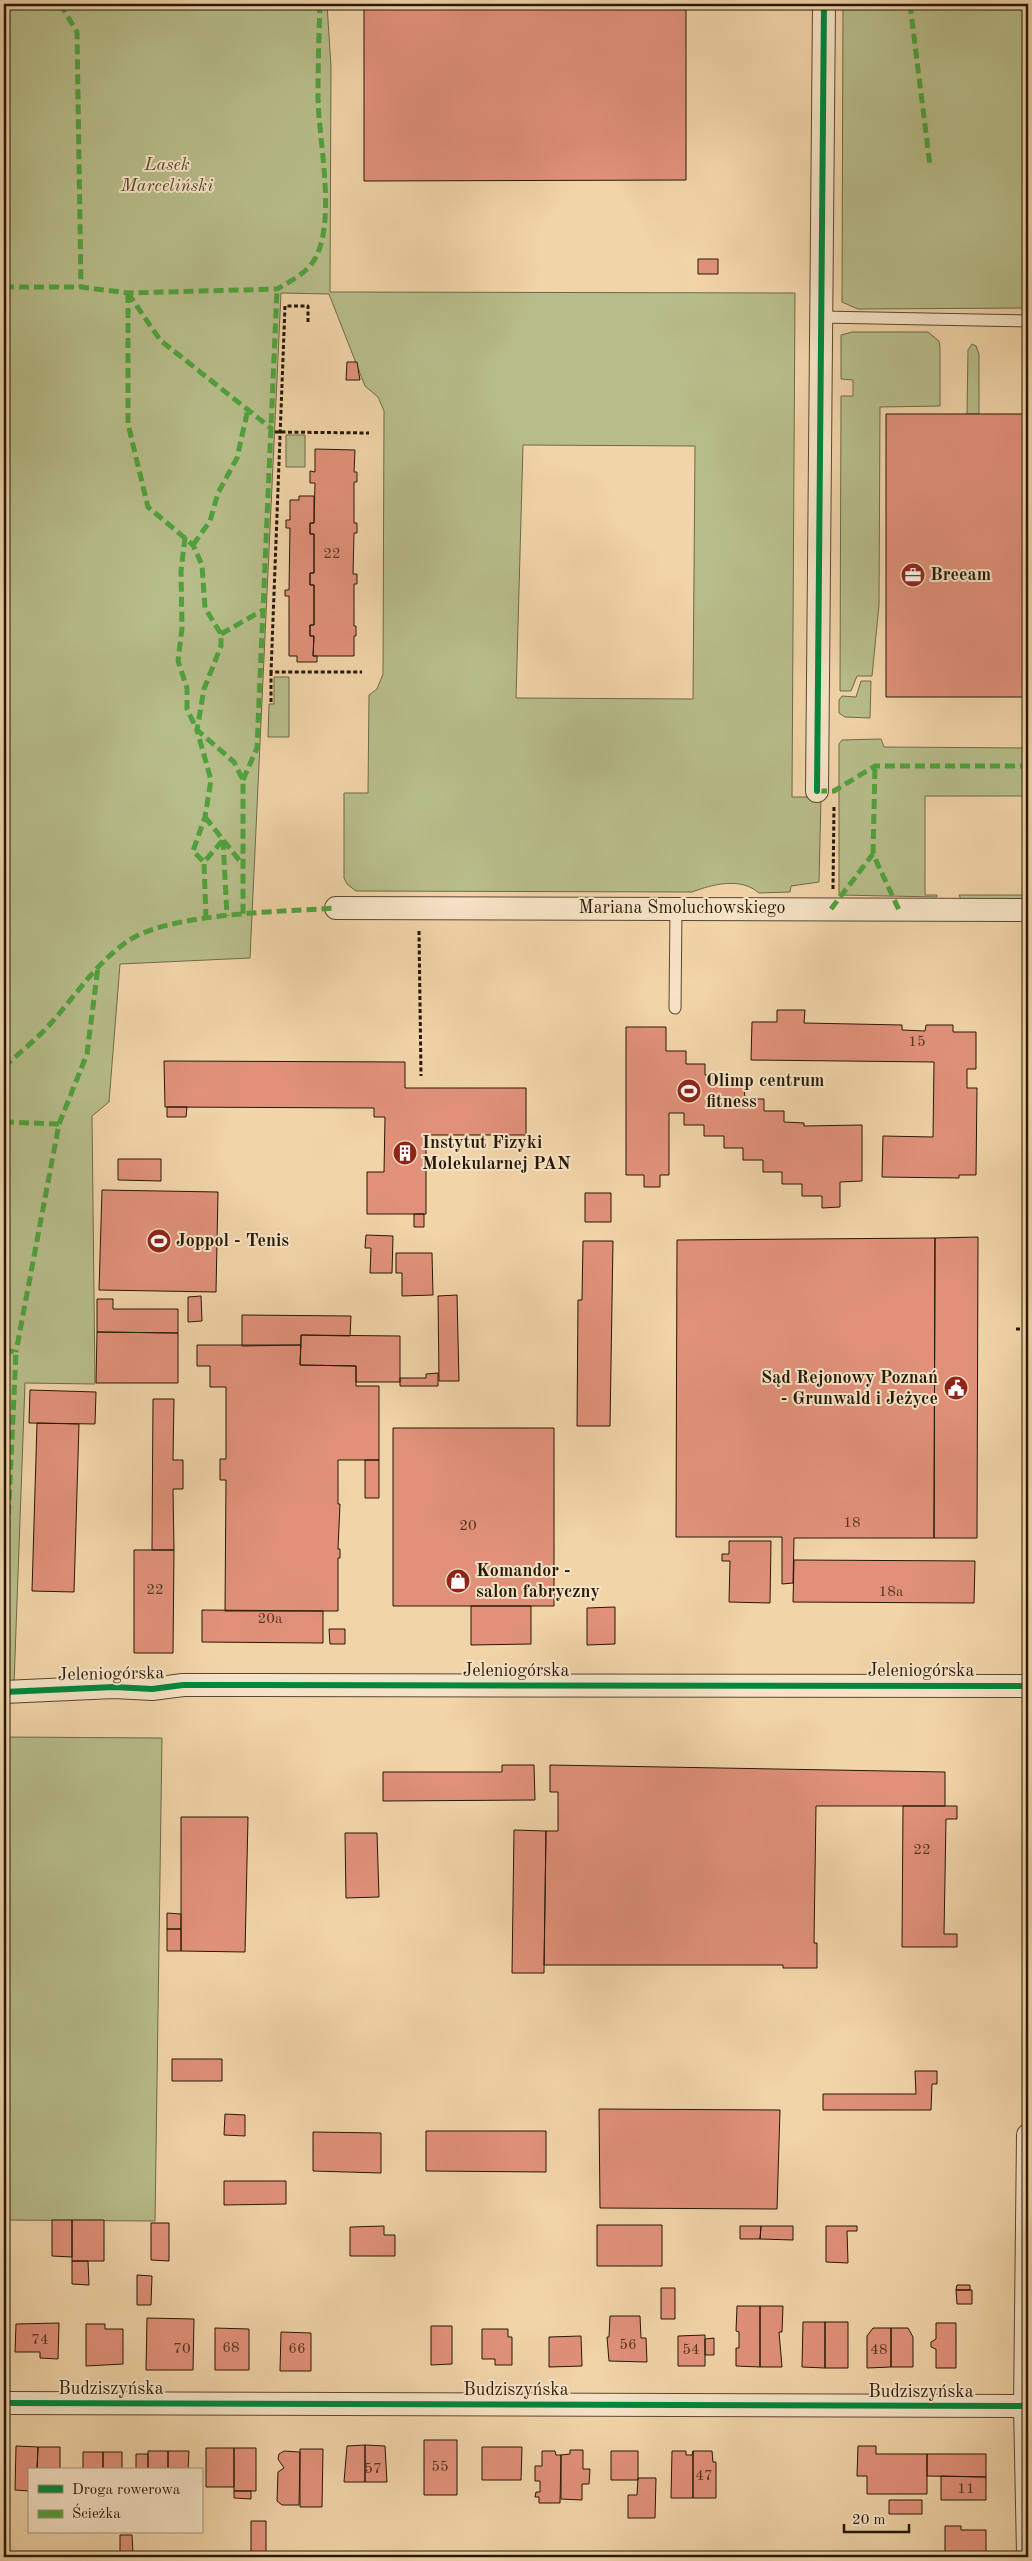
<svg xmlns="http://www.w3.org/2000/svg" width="1032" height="2561" viewBox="0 0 1032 2561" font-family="'Old Standard TT',serif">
<rect width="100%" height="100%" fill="#f1d4a8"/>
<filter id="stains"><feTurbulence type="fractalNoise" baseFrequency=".004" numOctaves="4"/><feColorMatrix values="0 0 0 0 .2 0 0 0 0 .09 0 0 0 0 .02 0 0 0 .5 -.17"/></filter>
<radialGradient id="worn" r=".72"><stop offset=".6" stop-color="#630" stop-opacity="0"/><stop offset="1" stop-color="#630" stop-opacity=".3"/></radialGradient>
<path fill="#b7bd8a" stroke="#6e6a48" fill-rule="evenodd" d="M4,4H327L331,67L330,292L795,293L792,797H821L819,882L791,886L790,892L759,893C741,877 713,884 692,892L356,891L347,884L344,878V793H368L369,695L377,689L383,674L384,411L378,397L365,386L329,294L281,293L250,958L120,964L109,1102L92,1116L95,1384L25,1383L14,1684H4ZM523,445L695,446L693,699L516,698Z
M843,4H1028V308L858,309L842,302Z
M852,332H928L939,341L940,347V406L880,407L879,605L872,676H857L851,691H840L841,396H853V380L841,379V335Z
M972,344L976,346L979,354V414H967L968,350Z
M286,435H305V467H286Z
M274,677H289V737H268L269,704H274Z
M861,681H871L870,718L845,717L839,713V700L842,696L856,697Z
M881,739L884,747L1028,748V796H925V895H937V897L839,895V744L842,740Z
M959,895H1028V899H961Z
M4,1737L162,1738L155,2221L4,2220Z"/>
<path fill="#e1917a" stroke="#261805" d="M364,4H686V180L364,181Z
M698,259H718V274H698Z
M347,362H357L360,380H346Z
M886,414H1028V697H886Z
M315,449L355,450L354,472H357V482H354V523H357V533H354L353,574H357V584H354V626H356V636H354V656H313L314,636H310V625H314V585H310V573H314V534H310V523H314L315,483H310V471L315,472Z
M299,496H314V523H310V534H314V573H310V585H314V625H310V636H314L313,656H317V662H297V656H289V596H285V590H289L290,528H286V520H290V500H299Z
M777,1010H805L804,1023L902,1025V1030L925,1031L926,1025H953V1032H976V1069H967V1088H977L976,1175H959V1178L882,1177L883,1136L933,1137L934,1062L751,1060L752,1022H777Z
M626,1027H666V1051H686V1064H705V1075H725V1087H744L745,1099H764V1111H784V1122L804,1123V1126L862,1125V1181L840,1182V1207L822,1208V1196H802V1184H782V1172H763V1160H743V1148H724V1136H704V1125H684V1113H669V1175H660V1187H644V1175H626Z
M164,1061L405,1062V1088H526V1135H426V1214H367V1172H384L385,1117H374V1108L165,1107Z
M167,1107H187L186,1117H167Z
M118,1159H161V1181L118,1180Z
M102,1190L218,1192L216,1292L99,1290Z
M585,1193H611V1222H585Z
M414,1214H424V1227H414Z
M366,1235L393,1236L392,1273H370L371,1248H365Z
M978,1237L977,1538H934L935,1238Z
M935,1238L934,1538H794L793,1583L782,1584V1537H676L677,1240Z
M583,1241H613L610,1426H577L578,1300H582Z
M396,1253H432L433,1295L402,1296V1273H396Z
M457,1295L459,1381H439L438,1296Z
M201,1296L202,1321L188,1322V1297Z
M97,1299H113V1309H178V1333L97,1332Z
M242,1315L351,1316L350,1336L301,1335V1345L242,1346Z
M97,1332L178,1333V1383H96Z
M301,1335L400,1336V1382H356V1366L300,1365Z
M197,1345H301L300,1365L356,1366V1386H379V1460H338V1504H340L338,1549H340V1558H338V1611H225L226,1480H220V1459H226V1387H210V1366H197Z
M438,1373V1386H400V1378H426V1374Z
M30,1390L96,1392L95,1424L29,1423Z
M153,1399H174L173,1460H183V1489H173L174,1550H152Z
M37,1423L79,1424L74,1592L32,1591Z
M393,1428H554V1606H393Z
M365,1460H379V1498H365Z
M729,1541H771L770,1603L729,1602L730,1561H722V1554H729Z
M134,1550H174L173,1653H134Z
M794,1560L975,1561L974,1603L793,1602Z
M471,1606H531V1644L471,1645Z
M615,1607V1644L587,1645V1608Z
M202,1610L323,1611V1643L202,1642Z
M329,1629H345V1644H330Z
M502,1765H534L535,1800L383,1801V1772H502Z
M550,1765L945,1772V1806H816L814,1943H817V1968H783V1965H544L546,1831H558V1792H550Z
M903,1806H957V1819H946L944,1934H957V1947H902Z
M181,1817H248L245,1952L181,1951Z
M514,1830L546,1831L544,1973H512Z
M345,1833H377L379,1897L346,1898Z
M167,1913L181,1914V1929H167Z
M167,1929H181V1951H167Z
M172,2059H222V2081H172Z
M915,2071H937V2084H932L931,2110H823V2094H916Z
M599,2109L780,2110L777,2209L600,2208Z
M225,2114L245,2115V2136L224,2135Z
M426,2131H546V2172L426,2171Z
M313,2132L381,2133V2173L313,2171Z
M224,2181H286V2204L224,2205Z
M52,2220H72V2257L52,2256Z
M72,2220H104V2261H72Z
M151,2223H169V2261L151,2260Z
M597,2225H662V2266H597Z
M384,2226V2235H395V2256H350V2227Z
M740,2226H761L760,2239H740Z
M761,2226H793V2240L760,2239Z
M826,2226H857V2231H847L848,2263L826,2262Z
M72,2261H88L89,2285L72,2284Z
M137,2275L152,2276L151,2305H137Z
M957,2285H970V2290H956Z
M661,2288H675V2319H661Z
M956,2290H972V2304H957Z
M737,2306H760V2367L736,2366V2348H739V2332L736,2331Z
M760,2306H783L782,2332H779L782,2367H760Z
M610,2316H640L641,2338H646L647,2362L609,2361L607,2337H609Z
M147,2318L194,2319L193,2370H146Z
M803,2322H825V2368L802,2367Z
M825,2322H848V2368H825Z
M59,2323L58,2359L40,2358V2352H15L16,2324Z
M936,2323H956V2368H936V2349L931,2347V2342L936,2339Z
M86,2324H105V2329H123V2364L86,2366Z
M431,2326H452V2364L431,2365Z
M215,2328L249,2329V2370H215Z
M873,2328H891V2367L867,2368V2336Z
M891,2328H908L913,2337V2367H891Z
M482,2329H508V2337H512V2365H495V2359H482Z
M281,2332L311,2333V2371H280Z
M705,2335V2366H678V2336Z
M581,2336L582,2366L549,2367V2337Z
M714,2338V2355H705V2339Z
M424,2440H457V2495H424Z
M365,2445L385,2446L387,2482H365Z
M365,2445V2482H344L347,2446Z
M16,2446L38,2447L37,2470H29V2491L15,2490Z
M858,2446H876V2454H927V2494H867V2476H857Z
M38,2447H60V2470H37Z
M482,2447H522L521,2480H482Z
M206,2448H234V2487H206Z
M234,2448H256V2491H234Z
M300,2449H323L322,2507H300Z
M570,2450H583V2469H590L589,2484H582V2500L561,2499V2455L570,2454Z
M148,2451H168V2470H148Z
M168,2451H189L188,2470H168Z
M284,2451L300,2452L299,2505H282L277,2501L278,2472L284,2468L278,2459L279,2454Z
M542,2451H555L556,2455H561L560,2503H539V2497H535L536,2492H540V2481H535V2466H542Z
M611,2451H638V2480H611Z
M672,2451H686V2455H692L693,2451V2498H671Z
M693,2451H712L713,2462H716V2498H693Z
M83,2452H103V2470H83Z
M103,2452H122V2470H103Z
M136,2454H148V2470H136Z
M927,2454H986V2477L927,2476Z
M941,2476L986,2477V2500H941Z
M638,2478H656L655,2518H628V2495H637Z
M234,2491H251V2499L234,2498Z
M889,2500H922V2514H889Z
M251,2521H266V2554L251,2553Z
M945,2526H961V2530H986V2552H945Z
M120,2535H132L133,2554H120Z"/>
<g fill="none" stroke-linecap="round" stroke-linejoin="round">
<defs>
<path id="service" d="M822,317L1028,321
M675,1008L676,909"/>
<path id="minor" d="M817,791L824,4
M336,908L1028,910
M4,1692L114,1687L152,1689L183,1685L1028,1686
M1028,2135L1025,2406L1028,2553
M4,2403L1025,2406"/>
</defs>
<use href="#service" stroke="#59472e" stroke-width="13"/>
<use href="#minor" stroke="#59472e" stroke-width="24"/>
<path stroke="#261805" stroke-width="3" stroke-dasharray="4 2.5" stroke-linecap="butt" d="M308,322V306H285L271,672H362
M275,432L369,433
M271,672V704
M833,889L834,805
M419,931L421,1076
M1016,1329H1028"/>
<use href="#service" stroke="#f6e3c6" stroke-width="11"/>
<use href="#minor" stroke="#f6e3c6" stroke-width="22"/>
<path stroke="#50a13d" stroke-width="5" stroke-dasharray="10 5" stroke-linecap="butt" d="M60,4L77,32L81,287
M910,4L930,166
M4,287H81L128,293L277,289C289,282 305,274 313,262C338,225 318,139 318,96C318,65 319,34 320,4
M128,293V424L148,507L193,545L202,565L205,608L221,634V646L204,689L197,730L211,780L205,817L193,851L204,862
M128,293L160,340L272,429
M185,537L181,571L182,628L178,661L187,688V709L197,730L234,762L243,780V914
M193,545L210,521L218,493L237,458L248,409
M221,634L263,610
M243,780L257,748L277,289
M817,791H834L875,766H1028
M205,817L243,865
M223,840L227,916
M873,854L875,766
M831,909L873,854L899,910
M206,919L204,862L223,840
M4,1067C19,1053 37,1039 51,1023C75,996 95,965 125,943C166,912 284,912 336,908
M4,1122L59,1124L16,1352
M59,1124L87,1054L98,967
M4,1350L16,1352L4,1609"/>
<defs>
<path id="cycleway" d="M817,791L824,4
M4,1692L114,1687L152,1689L183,1685L1028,1686
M4,2403L1025,2406"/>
</defs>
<use href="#cycleway" stroke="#f6e3c6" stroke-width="9"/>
<use href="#cycleway" stroke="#00873e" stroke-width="6"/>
</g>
<defs>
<symbol id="office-disc" viewBox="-11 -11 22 22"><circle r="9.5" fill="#8f2418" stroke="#f6e3c6"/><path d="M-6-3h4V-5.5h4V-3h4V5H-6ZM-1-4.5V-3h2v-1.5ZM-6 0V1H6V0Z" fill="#fff"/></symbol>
<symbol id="stadium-disc" viewBox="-11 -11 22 22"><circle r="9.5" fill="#8f2418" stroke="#f6e3c6"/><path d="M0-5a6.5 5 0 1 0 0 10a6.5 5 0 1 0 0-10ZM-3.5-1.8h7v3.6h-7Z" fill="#fff"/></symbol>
<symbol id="building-disc" viewBox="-11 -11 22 22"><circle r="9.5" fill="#8f2418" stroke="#f6e3c6"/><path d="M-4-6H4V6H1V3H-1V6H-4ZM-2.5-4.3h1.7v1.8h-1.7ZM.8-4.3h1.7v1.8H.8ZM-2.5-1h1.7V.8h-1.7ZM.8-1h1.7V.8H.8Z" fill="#fff"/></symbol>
<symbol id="civic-disc" viewBox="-11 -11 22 22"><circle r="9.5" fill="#8f2418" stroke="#f6e3c6"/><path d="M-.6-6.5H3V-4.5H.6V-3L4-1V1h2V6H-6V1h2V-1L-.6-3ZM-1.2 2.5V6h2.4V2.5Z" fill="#fff"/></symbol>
<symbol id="shop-disc" viewBox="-11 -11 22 22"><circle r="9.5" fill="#8f2418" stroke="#f6e3c6"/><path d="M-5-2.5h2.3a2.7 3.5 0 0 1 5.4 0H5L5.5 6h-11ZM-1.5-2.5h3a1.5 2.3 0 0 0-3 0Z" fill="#fff"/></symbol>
</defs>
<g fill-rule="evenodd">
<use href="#office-disc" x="899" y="561" width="28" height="28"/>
<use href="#stadium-disc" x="675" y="1077" width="28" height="28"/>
<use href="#building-disc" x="391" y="1139" width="28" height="28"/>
<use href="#stadium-disc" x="145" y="1227" width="28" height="28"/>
<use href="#civic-disc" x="942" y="1374" width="28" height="28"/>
<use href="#shop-disc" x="444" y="1567" width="28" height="28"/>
</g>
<g text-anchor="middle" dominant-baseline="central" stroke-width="4" stroke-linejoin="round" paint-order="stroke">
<g font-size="15" fill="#553622">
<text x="332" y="554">22</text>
<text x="917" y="1042">15</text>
<text x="852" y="1523">18</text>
<text x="468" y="1526">20</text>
<text x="155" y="1590">22</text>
<text x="891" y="1592">18a</text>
<text x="270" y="1619">20a</text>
<text x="922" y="1850">22</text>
<text x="40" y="2340">74</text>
<text x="628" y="2345">56</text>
<text x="231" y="2348">68</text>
<text x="182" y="2349">70</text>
<text x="297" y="2349">66</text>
<text x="691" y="2350">54</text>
<text x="879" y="2350">48</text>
<text x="440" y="2467">55</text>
<text x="373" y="2469">57</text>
<text x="704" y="2476">47</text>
<text x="966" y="2489">11</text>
</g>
<g font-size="18" font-style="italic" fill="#524a2d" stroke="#f6e3c6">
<text x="167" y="165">Lasek<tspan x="167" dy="21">Marceliński</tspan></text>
</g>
<g font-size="18" font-weight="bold" fill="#261805" stroke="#f6e3c6" text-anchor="start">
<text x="930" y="575">Breeam</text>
<text x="706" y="1081">Olimp centrum<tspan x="706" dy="21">fitness</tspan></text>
<text x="422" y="1143">Instytut Fizyki<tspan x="422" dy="21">Molekularnej PAN</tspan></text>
<text x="176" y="1241">Joppol - Tenis</text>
<text x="938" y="1378" text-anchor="end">Sąd Rejonowy Poznań<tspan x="938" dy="21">- Grunwald i Jeżyce</tspan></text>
<text x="476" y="1571">Komandor -<tspan x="476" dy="21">salon fabryczny</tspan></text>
</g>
<g font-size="18" fill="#261805" stroke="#f6e3c6">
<text x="682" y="908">Mariana Smoluchowskiego</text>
<text x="516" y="1671">Jeleniogórska</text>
<text x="921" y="1671">Jeleniogórska</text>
<text transform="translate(111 1674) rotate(-1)">Jeleniogórska</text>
<text x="111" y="2389">Budziszyńska</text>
<text x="516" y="2390">Budziszyńska</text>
<text x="921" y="2392">Budziszyńska</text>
</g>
</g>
<rect width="1032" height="2561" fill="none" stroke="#f1d4a8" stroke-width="20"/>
<rect x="5" y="5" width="1022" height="2551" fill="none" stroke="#261805" stroke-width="2.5"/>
<rect x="10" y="10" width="1012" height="2541" fill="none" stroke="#261805"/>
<rect x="28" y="2468" width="175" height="65" fill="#f6e3c6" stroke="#a39279"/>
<rect x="38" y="2485" width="25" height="8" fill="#00873e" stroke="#a39279"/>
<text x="72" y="2494" font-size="15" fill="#261805">Droga rowerowa</text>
<rect x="38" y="2510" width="25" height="8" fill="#50a13d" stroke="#a39279"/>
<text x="72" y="2518" font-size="15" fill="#261805">Ścieżka</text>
<path d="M844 2524v8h65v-8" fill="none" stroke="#261805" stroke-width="2.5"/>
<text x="852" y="2524" font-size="15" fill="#261805" stroke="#f6e3c6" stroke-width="4" paint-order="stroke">20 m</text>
<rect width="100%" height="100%" filter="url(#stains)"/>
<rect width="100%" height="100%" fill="url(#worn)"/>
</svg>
